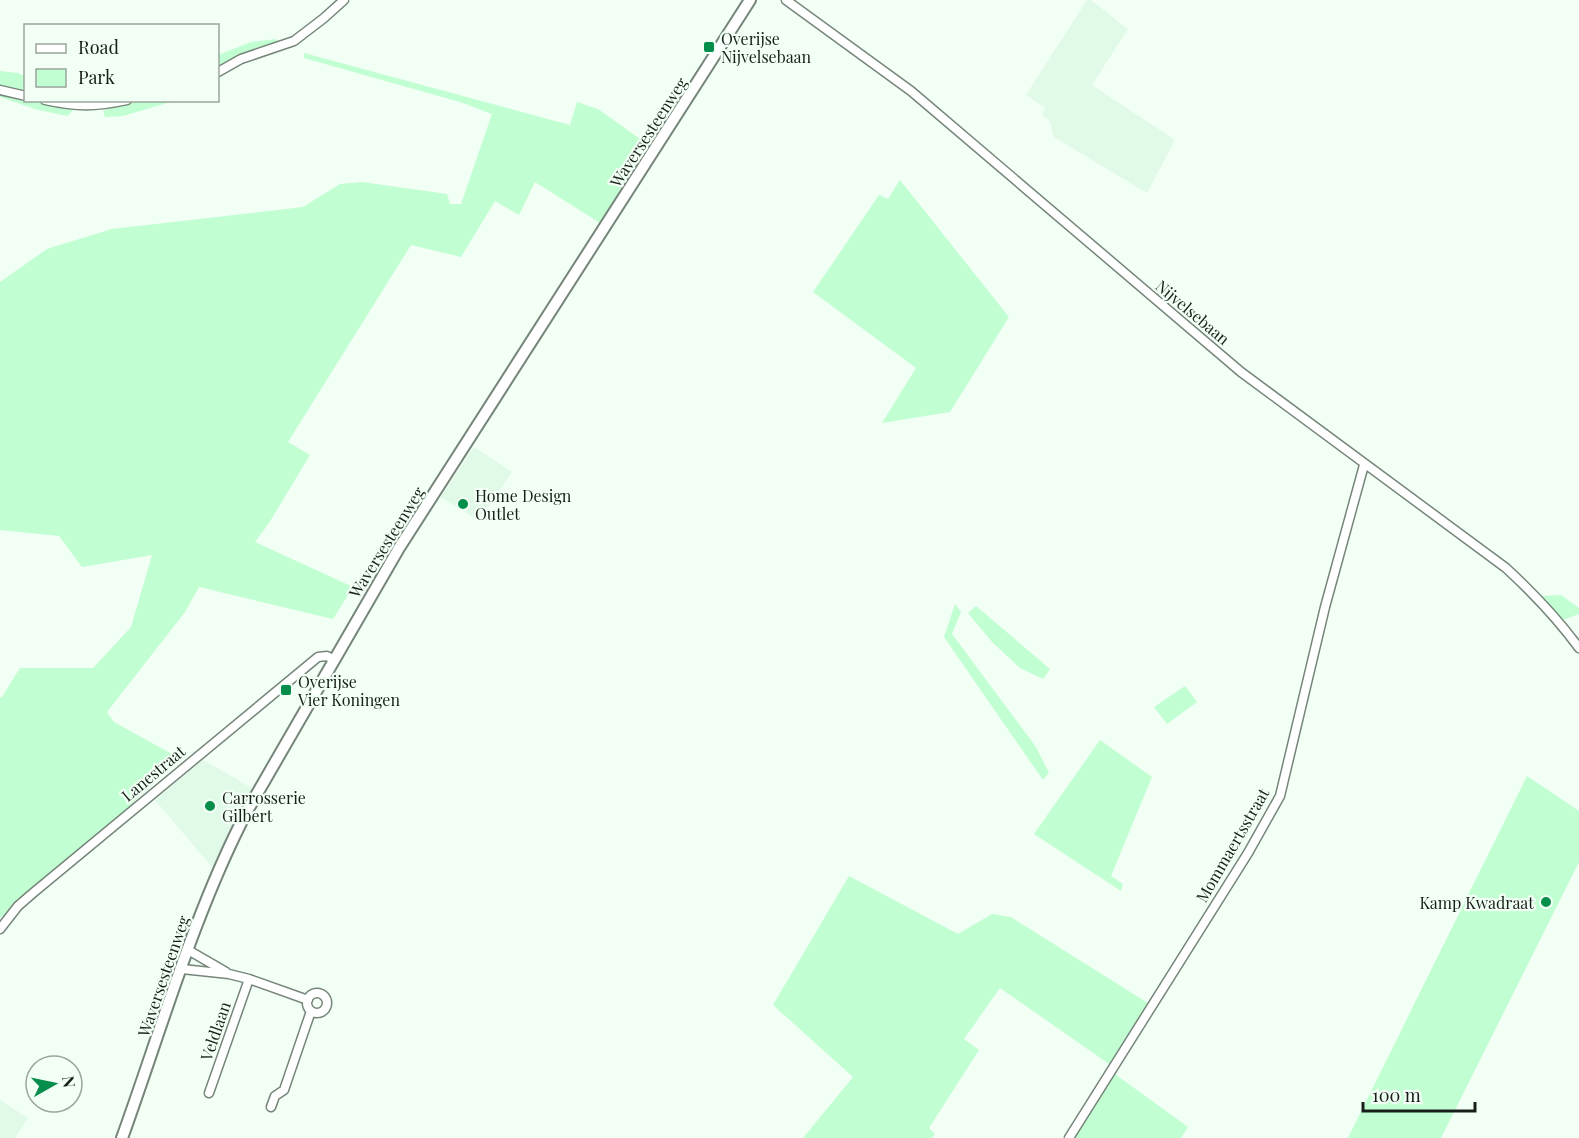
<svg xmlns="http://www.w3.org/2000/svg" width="1579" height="1138" viewBox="0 0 1579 1138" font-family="'Playfair Display',serif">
<rect width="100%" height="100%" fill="#f1fff5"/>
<path fill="#e1f9e7" d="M1087,0H1091L1128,29L1092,85L1175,140L1147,193L1054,137L1050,121L1042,115L1045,108L1026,95Z
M474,447L512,472L484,513L473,517L441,497Z
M203,760L252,788L212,867L155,800Z
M0,1100L28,1118L15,1138H0Z"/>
<path fill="#c1ffd2" d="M276,39L281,43L218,69V55L251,42Z
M304,53L570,125L577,102L598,109L647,144L600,223L535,182L519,215L495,201L461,257L411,245L288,442L310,455L269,523L255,542L353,587L333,619L199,587L185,612L107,712L114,722L181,759L136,799L122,815L0,918V697H2L20,668H93L131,627L152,555L82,567L59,536L0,530V282L47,249L112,229L303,207L340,184L362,182L447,194L450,204H461L492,114L460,102L304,58Z
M0,71L18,73L25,76V90L15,92L0,87Z
M0,94L26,100L76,108L67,116L35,109L0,97Z
M139,101H174L123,116L105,117L103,111L116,105Z
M900,180L1009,317L950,412L882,423L916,368L813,292L879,195L888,199Z
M1561,595L1579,608V614L1563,620L1541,596Z
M955,604L961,612L952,634L1036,747L1049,773L1043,780L944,637Z
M976,606L1050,669L1043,679L1020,668L993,643L968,613Z
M1185,686L1197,702L1167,724L1154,707Z
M1100,740L1152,777L1111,876L1123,884L1121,891L1034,834Z
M1527,776L1579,811V862L1441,1138H1348Z
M849,876L958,934L992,914L1011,917L1151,1005L1112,1066L1000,988L964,1039L979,1050L929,1128L935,1134L932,1138H803L853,1077L773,1005Z
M1112,1072L1188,1127L1181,1138H1070Z"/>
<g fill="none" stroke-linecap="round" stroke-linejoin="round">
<defs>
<path id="minor" d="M786,0L911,91L1241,372L1506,568C1533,593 1557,618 1579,648
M218,72L241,59L294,41L324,18L344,0
M0,90L26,96
M45,100C77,107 95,107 127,100
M0,929L18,906L33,893L318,657L327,656L334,660
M188,950L226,972
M182,969L229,974L249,979L308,1000
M307 1003a10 10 0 1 1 20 0a10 10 0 1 1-20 0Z
M209,1093L249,979
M271,1107L275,1096L284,1090L311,1011
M1069,1138L1248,853L1280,796L1325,607L1364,465"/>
<path id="major" d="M122,1138C161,1030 194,913 247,811L399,548L750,0"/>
</defs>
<use href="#minor" stroke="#76857a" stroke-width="11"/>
<use href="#major" stroke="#76857a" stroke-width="14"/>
<use href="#minor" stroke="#fff" stroke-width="8"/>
<use href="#major" stroke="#fff" stroke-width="10"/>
</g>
<g fill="#058d4b" stroke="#f1fff5" stroke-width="2">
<rect x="703" y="41" width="12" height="12" rx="3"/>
<circle cx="463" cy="504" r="6"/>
<rect x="280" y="684" width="12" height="12" rx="3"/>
<circle cx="210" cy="806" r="6"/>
<circle cx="1546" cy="902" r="6"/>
</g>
<g text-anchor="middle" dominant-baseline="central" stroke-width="4.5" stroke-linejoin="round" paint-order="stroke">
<g font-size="16" fill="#181e19" stroke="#f1fff5" text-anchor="start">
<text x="721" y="38">Overijse<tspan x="721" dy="18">Nijvelsebaan</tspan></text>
<text x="475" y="495">Home Design<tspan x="475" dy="18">Outlet</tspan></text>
<text x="298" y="681">Overijse<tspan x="298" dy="18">Vier Koningen</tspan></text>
<text x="222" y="797">Carrosserie<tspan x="222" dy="18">Gilbert</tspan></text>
<text x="1534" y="902" text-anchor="end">Kamp Kwadraat</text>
</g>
<g font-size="16" fill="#181e19" stroke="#f1fff5">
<text transform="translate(648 132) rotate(-57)">Waversesteenweg</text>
<text transform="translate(1193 312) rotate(40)">Nijvelsebaan</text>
<text transform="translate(386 542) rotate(-58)">Waversesteenweg</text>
<text transform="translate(153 773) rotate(-40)">Lanestraat</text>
<text transform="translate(1232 845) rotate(-60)">Mommaertsstraat</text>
<text transform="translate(163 976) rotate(-71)">Waversesteenweg</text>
<text transform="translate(215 1031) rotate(-71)">Veldlaan</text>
</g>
</g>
<rect x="24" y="24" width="195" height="78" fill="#f1fff5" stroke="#9aa59d" stroke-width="1.5"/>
<rect x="36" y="44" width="30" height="9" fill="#ffffff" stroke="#9aa59d" stroke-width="1.5"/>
<text x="78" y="54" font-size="18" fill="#181e19">Road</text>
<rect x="36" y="69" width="30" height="18" fill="#c1ffd2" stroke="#9aa59d" stroke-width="1.5"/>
<text x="78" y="84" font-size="18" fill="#181e19">Park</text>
<g transform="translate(54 1084) rotate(81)"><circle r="28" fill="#f1fff5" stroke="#9aa59d" stroke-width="1.5"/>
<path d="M0-4.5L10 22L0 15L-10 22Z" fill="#058d4b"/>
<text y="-9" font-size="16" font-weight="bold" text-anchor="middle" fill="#181e19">N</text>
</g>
<path d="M1363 1102v9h112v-9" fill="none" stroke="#181e19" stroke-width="3"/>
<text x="1372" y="1102" font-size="18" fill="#181e19" stroke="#f1fff5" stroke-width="4.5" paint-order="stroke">100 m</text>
</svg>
